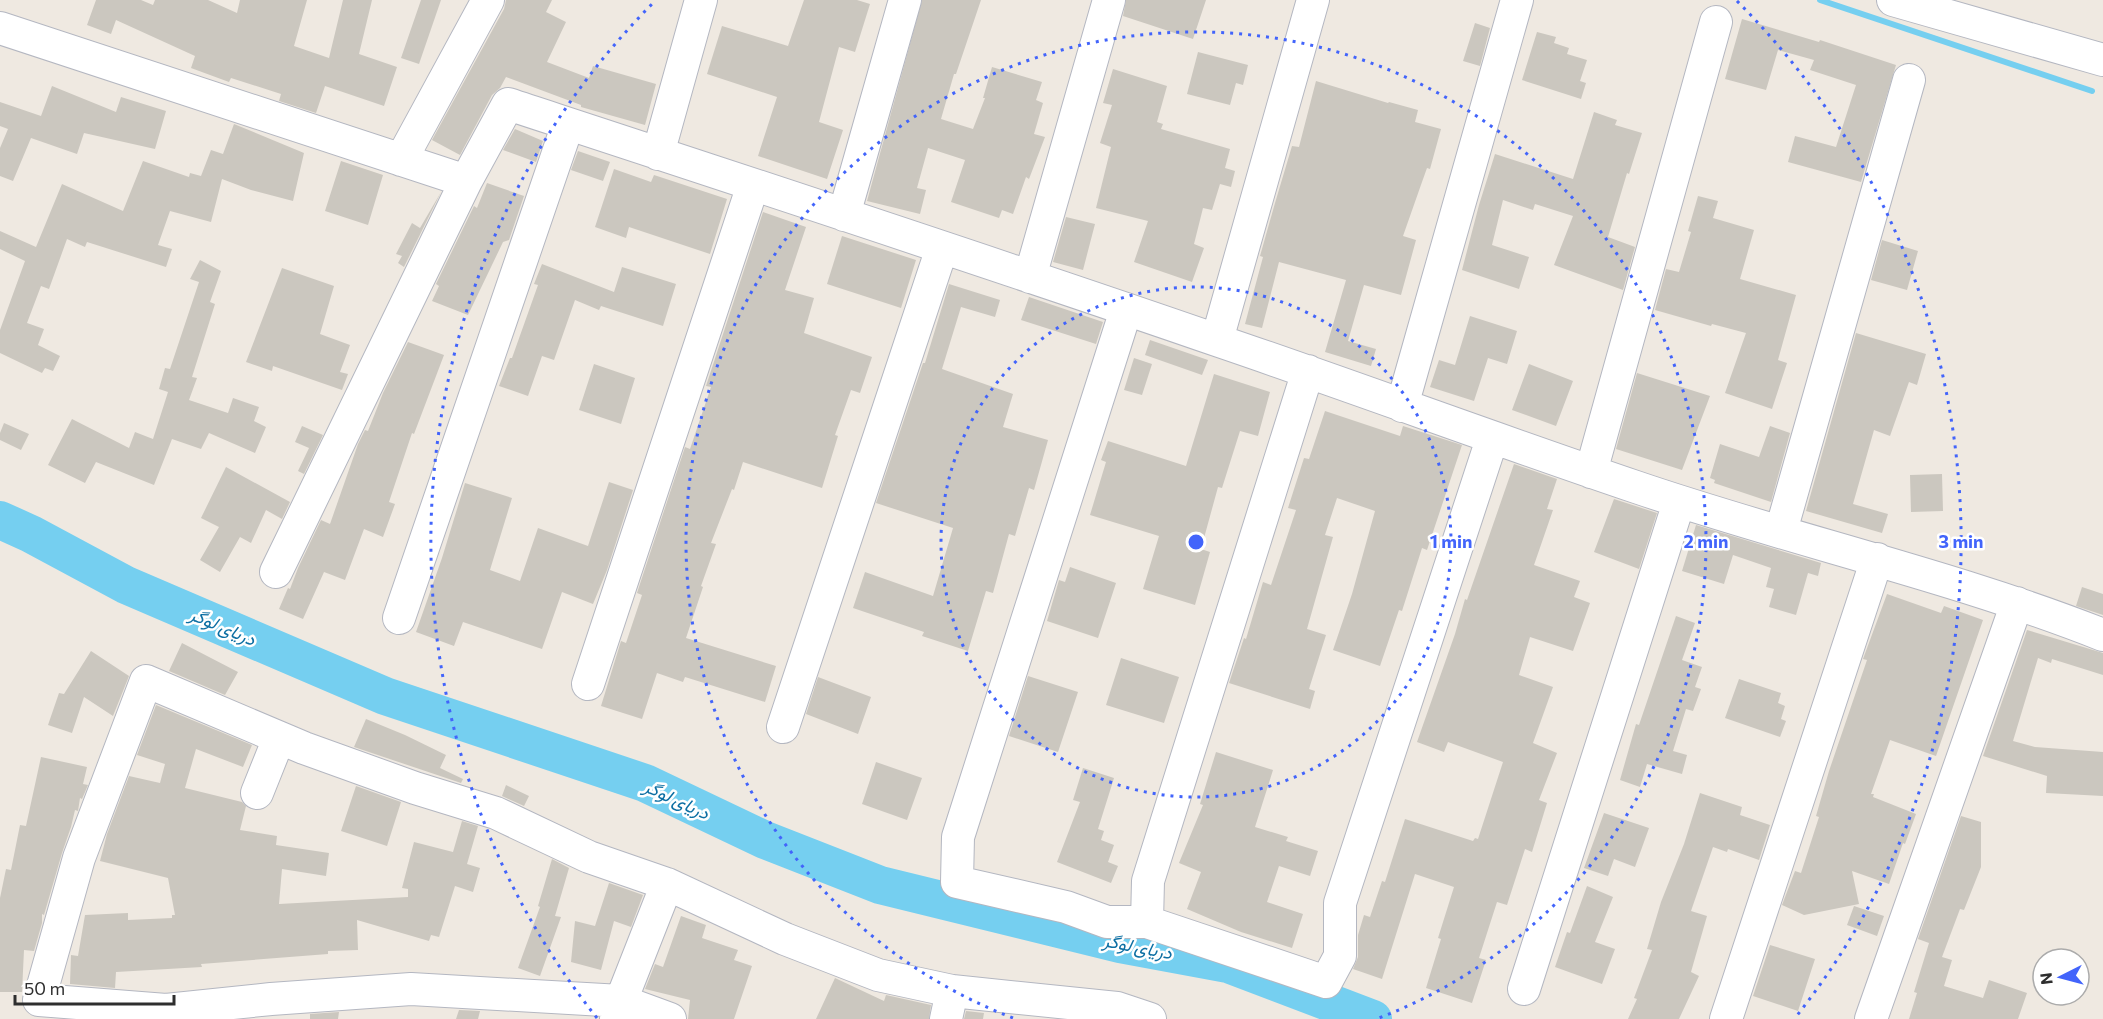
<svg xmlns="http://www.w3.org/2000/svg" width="2103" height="1019" viewBox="0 0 2103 1019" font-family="Commissioner,Vazirmatn,sans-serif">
<rect width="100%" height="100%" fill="#efe9e1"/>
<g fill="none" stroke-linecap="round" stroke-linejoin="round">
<path stroke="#75cff0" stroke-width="6" d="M1820,0L2092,91"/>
<path stroke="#75cff0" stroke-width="38" d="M0,520L31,534L126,585L385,696L645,783L765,840L880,885L1120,944L1228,964L1373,1019"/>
</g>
<path fill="#cbc7bf" d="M96,0H141L153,5L155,0H208L237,13L240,0H307L294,46L329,58L343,0H372L359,54L397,67L384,106L325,86L316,113L279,101L281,94L231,78L229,82L191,68L195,56L116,20L111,34L87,25Z
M421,0H441L419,64L401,58Z
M506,0H552L546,12L566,22L547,62L589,78L593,66L656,84L645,125L581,107V105L506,77L500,88L492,95L460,155L432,140L504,9Z
M804,0H857L870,4L855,52L839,47L819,122L843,130L827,179L758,156L777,97L707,74L722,26L788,46Z
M922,0H981L956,74H954L941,119L973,129L985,98H983L992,67L1042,82L1036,100L1043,103L1034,134L1045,137L1029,179L1026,177L1013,214L1002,210L999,218L951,202L965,160L928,148L917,188L926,190L920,214L867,201Z
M1126,0H1206L1193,39L1123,16Z
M1742,19L1819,42L1820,40L1896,65L1861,182L1788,162L1795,136L1836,147L1856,85L1810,70L1814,60L1778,50L1766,90L1725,79Z
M1475,23L1490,28L1480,66L1463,61Z
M1537,32L1556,37L1554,43L1569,48L1567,54L1587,60L1580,81L1586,83L1581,99L1522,80Z
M1198,52L1248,65L1243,85L1236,83L1230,105L1187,94Z
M1113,69L1167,86L1157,122L1163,124L1161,129L1230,149L1225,168L1235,171L1231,187L1220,184L1212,210L1203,208L1194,244L1204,248L1192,282L1134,262L1148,221L1096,208L1111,147L1100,143L1112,105L1103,103Z
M1316,81L1388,103L1389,102L1418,110L1415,122L1441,129L1430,169L1427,168L1422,182L1403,236L1416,240L1401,295L1364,285L1348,341L1376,349L1371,366L1325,352L1346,280L1279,262L1262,328L1245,324L1263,257L1260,256L1275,203L1292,146L1299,147Z
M52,86L116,112L121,97L166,111L155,149L84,133L77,154L31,138L13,181L0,176V148L8,129L0,126V102L41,116Z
M1594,112L1617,120L1615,125L1642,133L1629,174L1627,173L1608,237L1635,247L1623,290L1554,265L1573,216L1535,204L1533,210L1503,200L1492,245L1529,257L1519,289L1462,270L1479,205L1495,154L1573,179Z
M234,124L304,153L293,201L251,190L222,179L211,222L170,211L158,245L172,249L166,267L87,242L85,247L67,239L49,289L41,286L27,323L44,329L38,345L60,356L53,371L45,368L42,373L0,353V330L25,261L0,249V231L36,247L62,184L123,211L143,161L189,177L190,173L201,176L211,150L223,154Z
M515,129L543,141L536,162L503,150Z
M578,151L610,162L603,181L571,170Z
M341,161L383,175L368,225L325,211Z
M614,169L651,182L654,175L727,199L710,254L629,227L626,238L595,227Z
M487,183L524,196L509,240L503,242L468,315L432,301L439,286L436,284L474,206L477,208Z
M441,192L404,267L398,263L402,256L396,254L412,223L420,228Z
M1698,196L1718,201L1713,218L1754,230L1740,279L1796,295L1778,360L1787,363L1772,409L1725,393L1746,333L1712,324L1711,326L1655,310L1666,269L1679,272L1691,232L1688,231Z
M763,212L806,227L785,290L814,298L804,333L872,357L860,393L851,390L835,435L838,436L822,488L743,462L734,490L732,489L711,543L716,544L701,586L703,587L686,638L776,666L765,702L685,677L683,682L657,673L642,719L601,706L621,641L626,643L642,595L637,593L685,447L690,449L711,387L706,386Z
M1066,217L1095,224L1083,270L1053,262Z
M842,236L916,260L901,308L827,284Z
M1882,240L1918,251L1907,290L1871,280Z
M200,260L221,271L210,302L215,304L192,377L197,378L189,400L228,413L233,398L259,407L254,421L266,427L255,453L209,433L201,449L172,439L154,485L96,462L85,483L48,465L72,419L129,448L135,432L153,439L168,392L159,389L165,368L170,369L199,282L190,279Z
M542,264L614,292L622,267L676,284L663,326L601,306L599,310L575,300L554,360L542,356L528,396L499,386L510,358H512L538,285L534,284Z
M282,268L334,286L320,334L350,345L340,372L348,374L342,390L273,366L272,371L246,362Z
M949,284L1000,300L995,317L961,307L942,369L1013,394L1003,427L1048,440L1034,490L1029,488L1015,536L1009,534L993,593L986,591L968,651L922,636L924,632L853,608L865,572L933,596L953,528L876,503L923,363H925Z
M1029,297L1103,322L1096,344L1021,320Z
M1470,316L1517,331L1507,364L1488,358L1474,401L1430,387L1439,360L1455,365Z
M1856,333L1926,354L1917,385L1909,382L1890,436L1874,430L1853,504L1888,514L1882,533L1806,511Z
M1150,340L1208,360L1202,375L1145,355Z
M408,342L444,355L414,434L412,433L389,502L395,504L383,537L364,529L345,580L324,572L303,619L279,609L288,588L290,589L298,568L321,520L330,524L358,444L365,430L368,431L383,393Z
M1134,358L1152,364L1142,395L1124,390Z
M594,364L635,378L621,424L579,410Z
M1529,364L1573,381L1556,426L1512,410Z
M1637,373L1710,396L1682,470L1616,449Z
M1214,374L1270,392L1258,436L1240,431L1222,488L1218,487L1201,549L1210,552L1195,605L1143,589L1159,536L1090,515L1106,462L1101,460L1108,441L1186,466Z
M1325,411L1400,436L1403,426L1462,445L1427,550L1422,548L1402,611L1399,610L1380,666L1333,650L1352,594L1375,511L1337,498L1325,535L1333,537L1307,629L1326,635L1309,689L1315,691L1310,709L1229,683L1244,638L1246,639L1263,582L1271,585L1296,510L1288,508L1304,458L1309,459Z
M4,423L29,434L21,450L0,440V433Z
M302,426L323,435L304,474L298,471L309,448L295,442Z
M1770,426L1790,433L1771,502L1714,483L1715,480L1710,478L1720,444L1759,457Z
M1514,464L1557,479L1547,509L1553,510L1534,565L1580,581L1574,597L1590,603L1573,651L1530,637L1519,675L1553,687L1533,743L1557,753L1539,800L1547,803L1532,852L1525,849L1507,905L1497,902L1479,958L1486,960L1472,1003L1426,988L1441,939L1438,938L1454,887L1415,874L1382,979L1353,969L1358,957V935L1364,915L1370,917L1382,881L1385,882L1405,819L1473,841L1475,838L1478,839L1503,762L1448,742L1444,752L1417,742L1455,634L1465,599L1467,600Z
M226,467L290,502L282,519L266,510L251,543L240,537L220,572L200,560L219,527L201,518Z
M1942,474L1943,511L1911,512L1910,475Z
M609,482L633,490L607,570L593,604L562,592L542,649L463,622L454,646L416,632L442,558L465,483L512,498L490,570L520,581L538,528L588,546Z
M1614,499L1657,513L1639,569L1594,552Z
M1696,525L1821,563L1818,576L1808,573L1796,615L1769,607L1774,589L1766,587L1771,568L1733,555L1724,584L1682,571Z
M1070,567L1116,583L1098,638L1047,621L1059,580L1065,582Z
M2082,587L2103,594V615L2076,606Z
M1887,594L1941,613L1944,606L1983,620L1936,756L1890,740L1871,794H1874L1873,797L1916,814L1905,844L1903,843L1889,884L1852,871L1859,904L1804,915L1782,905L1795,871L1801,873L1819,817L1816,816L1829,771L1867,660L1863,659Z
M1676,616L1695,623L1682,660L1702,667L1695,687L1701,689L1693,711L1686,709L1673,751L1687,755L1682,774L1647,764L1640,787L1620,780L1636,724L1639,725Z
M2027,630L2103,653V675L2052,659L2051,663L2038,658L2013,741L2035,747L2103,752V796L2046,793L2047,776L1983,756Z
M182,643L238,672L225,695L169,671Z
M91,651L129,676L113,716L84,697L72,733L48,725L59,693L64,694Z
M1121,658L1179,677L1164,723L1106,705Z
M1028,676L1078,692L1058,752L1009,736Z
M818,677L871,697L858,734L806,714Z
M1739,679L1781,693L1778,703L1785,706L1781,719L1786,721L1780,737L1725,718Z
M156,705L252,745L243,767L196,749L185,788L242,802L246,806L240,830L277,836L276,845L329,853L326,876L282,869L279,904L408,897V889L402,888L414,842L453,852L462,821L478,826L467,864L480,868L473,892L455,886L439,937L431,935L429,941L357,920L358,950L328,951V954L201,964L202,967L116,972L115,988L70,984L71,955L78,956L85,915L128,913V920L172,918V915H175L168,878L100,861L107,834L129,776L160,783L165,764L137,755Z
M366,719L405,735L446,755L440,768L463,779L461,783L354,747Z
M1216,752L1273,770L1255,827L1288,837L1286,841L1318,851L1310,876L1279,866L1267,902L1303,914L1292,948L1241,932L1187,909L1201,872L1179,863L1203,805L1200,804Z
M41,757L87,767L83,784L88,785L82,799L80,798L78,811L75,810L71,827L62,853L44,915L42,914V923L34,951L24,950L22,992H0V898L6,869L11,870L20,825L26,826Z
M876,762L922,778L907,820L862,804Z
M1083,768L1114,778L1098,829L1104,831L1101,840L1114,845L1108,862L1118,866L1111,883L1057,862L1080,802L1073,800Z
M506,785L529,796L524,806L502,796Z
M356,786L401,802L387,846L341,831Z
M1700,793L1742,807L1740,815L1770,825L1759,860L1728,849L1727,852L1713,847L1691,911L1707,916L1691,972L1699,976L1679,1019H1628L1637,999L1634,998L1652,950L1647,949L1661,902L1684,844Z
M1604,813L1649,828L1635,867L1614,859L1608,876L1584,868Z
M1961,816L1981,822V867L1964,910L1960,909L1942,957L1952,960L1944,986L1983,998L1989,980L2027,993L2018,1019H1909L1917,993L1914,992L1929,943L1918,939Z
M552,859L569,868L555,916L561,917L540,976L518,968L540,907L538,906Z
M609,883L643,895L631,927L614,921L601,970L571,962L575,921L595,926Z
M1587,886L1613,897L1595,942L1615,949L1602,984L1555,967L1567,932L1570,933Z
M1854,906L1884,916L1877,936L1847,925Z
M681,916L706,925L702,938L738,950L734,960L752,966L734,1019H688L690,1000L645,989L655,964L663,967Z
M1770,945L1815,959L1798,1011L1753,996Z
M835,978L884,1001L886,995L931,1005L929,1019H816Z
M459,1010L480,1011L478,1019H456Z
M966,1011L984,1013L983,1019H964Z
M339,1012L338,1019H310V1014Z"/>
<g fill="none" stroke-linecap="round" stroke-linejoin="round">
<defs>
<path id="minor" d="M1893,0L2103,60
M0,28L466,181L508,104C746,182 985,260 1222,342C1360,389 1497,440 1636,487C1791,540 1951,575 2103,635
M658,154L701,0
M401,160L488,0
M844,215L905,0
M1030,277L1109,0
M1126,310L958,837L957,882L1066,907L1107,922H1147L1326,982L1340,956V903L1492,439
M1217,340L1313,0
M1402,406L1517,0
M1591,472L1716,22
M1781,531L1909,80
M276,572L466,181
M399,618L568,124
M588,684L753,185
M783,727L942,248
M257,793L279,738
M1147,922L1148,881L1308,371
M1524,989L1679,502
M616,1019L621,1001L667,884
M670,1019L621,1001L411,989L271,999L166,1010L39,1000L79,858L146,681L304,748L415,788L496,813L589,857L667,884L785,939L878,975L952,991L1117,1008L1150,1019
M946,1019L952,991
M1726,1019L1877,559
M1871,1019L2017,603"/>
</defs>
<use href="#minor" stroke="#b4b7c1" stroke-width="34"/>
<use href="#minor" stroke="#fff" stroke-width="32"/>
</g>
<g fill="none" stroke="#4264fb" stroke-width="3" stroke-dasharray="3 6">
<circle cx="1196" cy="542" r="255"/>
<path d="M1013 1018A510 510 0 1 1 1379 1018"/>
<path d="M597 1018A765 765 0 0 1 655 1M1737 1A765 765 0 0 1 1795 1018"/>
</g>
<g text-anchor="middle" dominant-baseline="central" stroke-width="5" stroke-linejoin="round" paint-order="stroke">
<g font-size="18" font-style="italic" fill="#0d6fa3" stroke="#fff">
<text transform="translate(223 626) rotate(23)">دریای لوگر</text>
<text transform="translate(677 799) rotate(25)">دریای لوگر</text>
<text transform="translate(1138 946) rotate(11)">دریای لوگر</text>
</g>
</g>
<circle cx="1196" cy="542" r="9" fill="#4264fb" stroke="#fff" stroke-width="3"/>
<g font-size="18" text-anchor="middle" font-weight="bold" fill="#4264fb" stroke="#fff" stroke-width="5" stroke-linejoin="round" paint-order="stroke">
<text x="1451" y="548">1 min</text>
<text x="1706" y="548">2 min</text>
<text x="1961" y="548">3 min</text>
</g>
<g transform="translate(2061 977) rotate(264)"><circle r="28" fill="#ffffff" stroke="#ababab" stroke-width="1.5"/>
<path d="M0-4.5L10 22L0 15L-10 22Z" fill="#4264fb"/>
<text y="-9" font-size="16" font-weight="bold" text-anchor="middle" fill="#2e2e2e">N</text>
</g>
<path d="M15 995v9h159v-9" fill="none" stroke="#2e2e2e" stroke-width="3"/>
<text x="24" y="995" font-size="18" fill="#2e2e2e" stroke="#ffffff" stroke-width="4.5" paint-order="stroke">50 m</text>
</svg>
